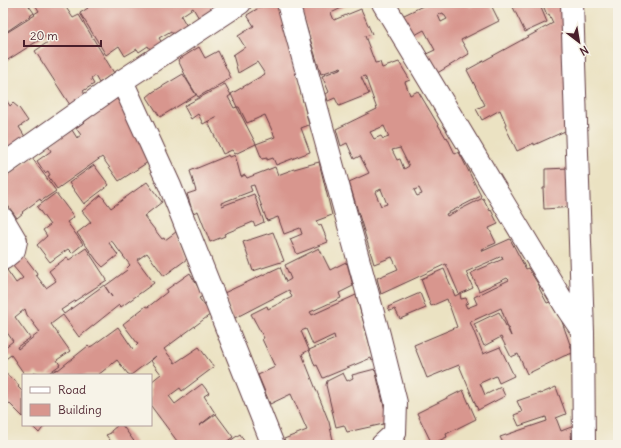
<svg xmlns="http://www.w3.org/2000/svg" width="621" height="448" viewBox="0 0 621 448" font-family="Delius,sans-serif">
<rect width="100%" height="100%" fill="#f7f3e8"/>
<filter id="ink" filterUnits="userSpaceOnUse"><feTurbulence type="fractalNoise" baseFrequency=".025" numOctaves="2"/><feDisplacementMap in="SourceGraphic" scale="8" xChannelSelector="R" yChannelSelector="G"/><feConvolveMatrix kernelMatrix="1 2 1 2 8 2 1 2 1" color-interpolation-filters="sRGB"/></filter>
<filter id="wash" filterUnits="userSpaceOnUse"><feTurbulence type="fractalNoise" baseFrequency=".012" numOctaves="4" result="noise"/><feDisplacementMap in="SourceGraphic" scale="16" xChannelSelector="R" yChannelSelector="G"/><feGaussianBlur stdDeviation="0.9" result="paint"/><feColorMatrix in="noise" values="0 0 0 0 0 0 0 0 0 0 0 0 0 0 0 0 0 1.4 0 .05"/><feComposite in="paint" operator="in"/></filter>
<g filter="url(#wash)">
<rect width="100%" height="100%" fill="#ebe2c2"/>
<g id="blocks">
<path fill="#d8968e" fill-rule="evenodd" d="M3,3H27L34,13L9,30L6,31L4,30L6,33L35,15L34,14L39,11L34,3H63L73,18L79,15L114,73L99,83L95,76L91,79L94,84L83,91L86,96L72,108L35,51L51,40L47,35L3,63Z
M85,3H110L111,4L113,3H216L219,8L200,20L193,8L181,16L188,28L175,38L171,31L159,38L164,46L152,53L148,46L139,52L137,49L125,56L119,46L106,55L80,13L88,8Z
M267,3H276L281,12L309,125L301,128L310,152L276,165L273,158L267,160V158L262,159L256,144L235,154L232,150L223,154L208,122L216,118V117L203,124L198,114L191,119L184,106L225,84L231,95L228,97L234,108L237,107L231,94L265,74L257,62L238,73L233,55L245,47L238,36L254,26L247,15ZM237,107H239L247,123L265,115L275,137L256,144Z
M299,3H352L331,13L334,20L361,9L372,34L365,36L375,63L380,62L382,68L399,62L410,80L405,82L410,95L418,91L446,138L447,137L455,154L459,152L481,196L446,214L447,216L483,198L490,211L491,210L498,224L489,228L496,243L482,249L483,251L510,239L526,269L528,268L540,287L539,288L547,303L550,302L559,317L560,316L573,353L564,356L527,374L518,354L511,357L501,337L484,346L474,324L499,312L511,336L501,308L470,322L483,354L500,347L514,376L499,383L496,376L480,383L485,395L501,387L505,396L478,410L459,365L427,378L414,345L457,327L447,299L431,306L421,279L444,269L455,296L459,294L446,264L381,294L377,278L398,269L392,257L374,264L349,182L369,173L360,156L354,159L347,143L341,146L336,129L377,109L365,76L361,77L369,94L339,106L335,98L328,101L326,94L329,92L322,76L342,68L341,67L321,74ZM384,126L389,137L383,139L381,136L374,139L370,132ZM400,148L409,166L404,169L400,159L397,160L392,150ZM419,188L422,194L417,196L414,190ZM381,189L387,204L381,206L375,192ZM502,256L503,259L471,273L479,291L507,278L509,280L474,297L477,304L467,308L465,304L468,303L466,298L461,299L460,294L473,288L466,272Z
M429,3H468L470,7L479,3H490L499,21L461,40L469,54L434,75L422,56L435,50L424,30L413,36L402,16ZM443,13L447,19L441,22L438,15Z
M511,3H539L547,22L525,32Z
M542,3H568L574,127L534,145V143L517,151L505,126L506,124L500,110L482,120L476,109L485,105L467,70L553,23L549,14L547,15Z
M199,47L205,58L218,51L231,78L198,97L188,81L178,60Z
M183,74L196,95L160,117L147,97L153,92Z
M5,98L10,106L13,103L19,108L28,121L19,127L27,140L3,158V99Z
M116,98L139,128L148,162L119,181L102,157L57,189L48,176L50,175L48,171L45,173L37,161L51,151L48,146L72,130L77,138L81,135L76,128Z
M229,155L230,157L235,155L241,177L245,175L247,178L275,167L278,175L294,169L319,162L332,215L316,221L319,226L321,225L328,242L297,254L290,239L302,234L300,228L284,234L278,217L267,221L254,185L250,186L252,191L221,203L222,206L254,194L264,222L255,226L253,222L224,234L225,236L210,242L198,211L193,213L187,194L196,191L190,171Z
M32,158L56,191L41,201L40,199L22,212L23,213L17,218L3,199V179Z
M94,165L109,185L84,204L69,183Z
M569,168L574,207L544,209L543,188H545V169Z
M147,182L162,202L144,216L162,239L164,238L165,240L176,232L187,259L164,276L147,253L137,260L154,283L121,307L119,305L79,337L63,315L51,324L70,351L57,360L60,365L46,375H38L36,372L32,375H25L11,355L3,361V349L13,341L3,327V272L7,270L16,283L23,278L12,265L24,256L37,273L36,275L46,288L56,281L49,271L67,257L69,260L86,248L107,280L61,310L64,314L104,285L112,297L105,286L127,270L126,269L130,265L111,240L109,243L118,255L103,267L98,262L77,233L91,222L82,211L101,195L111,208ZM25,309L27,315L40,332L18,349L17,347L30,338L15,317Z
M56,193L74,217L67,222L83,244L72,253L68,249L50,262L37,245L47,236L43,230L50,225L37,207Z
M273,232L284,261L253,271L243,242Z
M319,248L330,270L346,262V264L347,263L353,286L339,293L341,298L310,312L312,315L356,295L374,360L372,361L371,358L323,378L317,365L315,366L309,350L335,339L334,335L313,345L306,329L301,331L309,350L302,354L329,422L334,445H286L284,439L307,430L291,394L270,404L258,375L275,367L262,339L264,338L251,314L267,306L268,309L292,297L289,290L233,319L224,293L280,267L286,282L291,279L285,265Z
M190,273L203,296L199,298L211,314L164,349L175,363L199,347L214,367L182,391L180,388L169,396L175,404L202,384L209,393L204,396L215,413L199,426L216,414L233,437L222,445H180L151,406V382L161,374L151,361L156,356L131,375L128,374L117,360L98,375H48L57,369L58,370L88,346L89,347L92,346L118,327L133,349L138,344L123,324L146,306L148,307L167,292L166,290Z
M420,293L426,308L400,319L395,309L390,311L388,307Z
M375,369L388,423L347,432L344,425L336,427L326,385L327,381L343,373L347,381L353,378L352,375Z
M3,370L12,380L14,379L19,386L18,387L23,392V417L3,397Z
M556,387L566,414L556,418L561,431L574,426V431L571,433L572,445H504L500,437L547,421L546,417L519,426L514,415L522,412L517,401L540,393V394Z
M463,390L476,419L446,434L447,437L432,444L417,413Z
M31,425H45L39,433Z
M118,425H122L136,444L112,445L113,444L106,435L111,433V431Z
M240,434L246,445H224Z"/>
</g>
</g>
<g filter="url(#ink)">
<use href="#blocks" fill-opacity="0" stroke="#623c42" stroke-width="1"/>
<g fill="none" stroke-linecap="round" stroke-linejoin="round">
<defs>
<path id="street" d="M288,3L379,335L396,403L395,433L382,445
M383,3L568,310L583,332
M572,3L583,332L584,445
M122,81L170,186L273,445
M3,165L122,81L240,3
M3,219L16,241L14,250L3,259"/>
</defs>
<use href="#street" stroke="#623c42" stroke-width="24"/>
<use href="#street" stroke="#fff" stroke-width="22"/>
</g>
</g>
<rect width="621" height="448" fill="none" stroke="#f7f3e8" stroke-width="16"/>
<rect x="22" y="374" width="130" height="52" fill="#f7f3e8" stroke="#b29e9c"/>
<rect x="30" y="387" width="20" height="6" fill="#ffffff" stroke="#b29e9c"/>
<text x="58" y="394" font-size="12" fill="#4a1f2b">Road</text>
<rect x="30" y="404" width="20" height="12" fill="#d8968e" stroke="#b29e9c"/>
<text x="58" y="414" font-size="12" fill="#4a1f2b">Building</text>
<g transform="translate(579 42) rotate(149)" stroke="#f7f3e8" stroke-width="3" paint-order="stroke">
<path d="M0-3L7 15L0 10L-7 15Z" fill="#4a1f2b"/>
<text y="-6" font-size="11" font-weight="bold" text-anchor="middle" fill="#4a1f2b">N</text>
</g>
<path d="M24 40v6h77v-6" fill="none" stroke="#4a1f2b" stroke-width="2"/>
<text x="30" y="40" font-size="12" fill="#4a1f2b" stroke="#f7f3e8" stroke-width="3" paint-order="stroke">20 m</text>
</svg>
